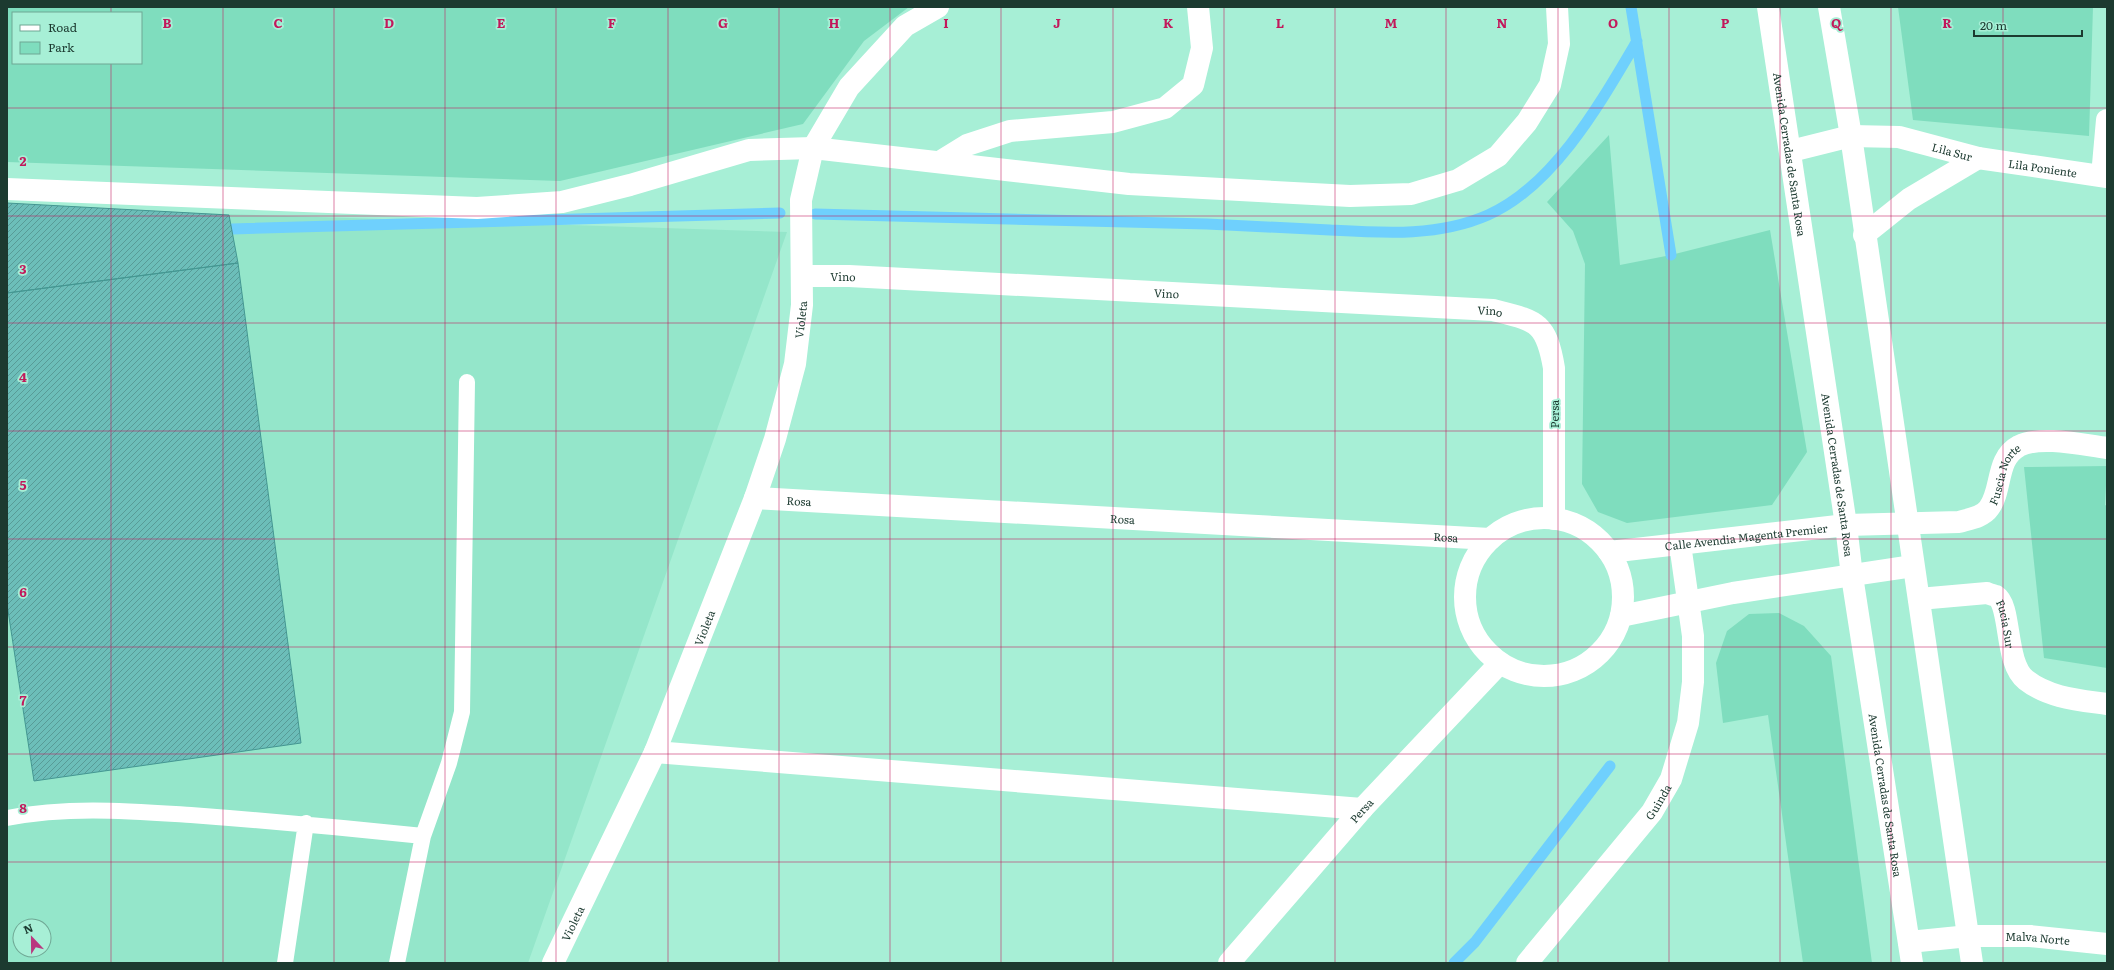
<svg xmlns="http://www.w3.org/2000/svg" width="2114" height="970" viewBox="0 0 2114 970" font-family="Literata,serif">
<defs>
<pattern id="building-hatch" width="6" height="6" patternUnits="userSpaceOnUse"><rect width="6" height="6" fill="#6cbeb9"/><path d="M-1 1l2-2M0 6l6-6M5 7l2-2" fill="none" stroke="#589b97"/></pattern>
</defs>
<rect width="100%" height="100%" fill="#a7efd6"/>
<path fill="#94e6ca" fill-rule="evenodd" d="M7,207L787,232L528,963H7ZM20,926H44V950H20Z"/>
<path fill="#7fddbe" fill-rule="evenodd" d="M7,7H909L864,41L803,124L560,181L7,162ZM13,13H141V63H13Z
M1898,7H2093L2089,136L1913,120Z
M1609,135L1620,265L1671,255L1770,230L1807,452L1772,505L1627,523L1598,512L1582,484L1585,264L1573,231L1547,202Z
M2107,466L2105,505L2107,506V668L2044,658L2024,467Z
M1779,613L1804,626L1831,656L1872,963H1803L1768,715L1723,723L1716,663L1727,631L1749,614Z"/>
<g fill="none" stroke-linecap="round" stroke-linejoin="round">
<path stroke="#6fd0fd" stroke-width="11" d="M1631,7L1671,255
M815,214C945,217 1076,220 1207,224C1248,226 1289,228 1330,230C1383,233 1438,237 1488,215C1554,186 1601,102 1637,41
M232,229L780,213
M1454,963L1475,942L1610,766"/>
</g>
<path fill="url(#building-hatch)" stroke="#449792" d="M7,203L229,215L238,263L7,293Z
M238,263L301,743L34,781L7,604V293Z"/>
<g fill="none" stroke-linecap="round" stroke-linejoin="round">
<path stroke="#fff" stroke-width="16" d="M7,818C68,806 129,811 191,815C269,821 346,828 423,836L397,963
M423,836L449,763L462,712L467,382
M285,963L306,823"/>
<g stroke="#fff" stroke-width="22">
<path id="s1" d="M1768,7L1846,525L1852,576L1912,963"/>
<path d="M1829,7L1851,136L1972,963"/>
<path id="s2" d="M1791,151L1851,136L1899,137L1978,158L2107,177"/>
<path d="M941,161L967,145L1010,131L1113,122L1165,108L1193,85L1202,48L1198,7"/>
<path d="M2102,176L2107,120"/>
<path d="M7,189L477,208L562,202L630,185L749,150L813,148L1129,184L1350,196L1411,194L1458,180L1498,156L1527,122L1550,85L1559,44L1557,7"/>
<path d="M1864,235L1909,199L1978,158"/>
<path id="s3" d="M803,276H849L1493,310C1536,321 1546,321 1554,368V519"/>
<path id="s4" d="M755,498L1490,539"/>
<circle cx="1544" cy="597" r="79"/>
<path id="s5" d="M1609,552L1846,525L1959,522C1969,519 1983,517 1989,508C2003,489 1995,459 2019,446C2041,435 2083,445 2107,448"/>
<path id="s6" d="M1919,599L1987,593C1989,594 1993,595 1996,596C2012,606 2004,663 2026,680C2049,698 2079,700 2107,704"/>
<path d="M1621,616L1733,593L1913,566"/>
<path d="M655,752L1362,809"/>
<path id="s7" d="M1909,942L1969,936H2030L2107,944"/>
<path id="s8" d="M553,963L655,752L755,498L775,439L795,364L802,305L801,200L813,148L849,87L905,26L938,7"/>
<path id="s9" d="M1229,963L1362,809L1500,663"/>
<path id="s10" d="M1527,963L1652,812L1671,779L1688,723L1693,682V636L1680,544"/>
</g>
</g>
<path fill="none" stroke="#c2185b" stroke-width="1" stroke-opacity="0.55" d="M111,7V13M223,7V963M334,7V963M445,7V963M556,7V963M668,7V963M779,7V963M890,7V963M1001,7V963M1113,7V963M1224,7V963M1335,7V963M1446,7V963M1558,7V963M1669,7V963M1780,7V963M1891,7V963M2003,7V963M111,63V963M7,108H2107M7,216H2107M7,323H2107M7,431H2107M7,539H2107M7,647H2107M7,754H2107M7,862H2107"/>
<g text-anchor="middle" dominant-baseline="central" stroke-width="3.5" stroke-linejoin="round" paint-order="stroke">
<g font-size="11" fill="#1c3a30" stroke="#a7efd6">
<text stroke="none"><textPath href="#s2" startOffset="165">Lila Sur</textPath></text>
<text stroke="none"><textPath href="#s1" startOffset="149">Avenida Cerradas de Santa Rosa</textPath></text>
<text stroke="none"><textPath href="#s2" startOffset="257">Lila Poniente</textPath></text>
<text stroke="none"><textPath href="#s3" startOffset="40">Vino</textPath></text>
<text stroke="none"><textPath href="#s3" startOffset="364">Vino</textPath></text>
<text stroke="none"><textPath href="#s3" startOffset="688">Vino</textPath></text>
<text stroke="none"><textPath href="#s8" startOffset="692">Violeta</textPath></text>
<text transform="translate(1554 414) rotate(-90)">Persa</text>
<text stroke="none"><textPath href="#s1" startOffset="473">Avenida Cerradas de Santa Rosa</textPath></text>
<text stroke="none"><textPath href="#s5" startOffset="423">Fuscia Norte</textPath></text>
<text stroke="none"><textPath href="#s4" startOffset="44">Rosa</textPath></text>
<text stroke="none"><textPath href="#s4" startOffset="368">Rosa</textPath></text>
<text stroke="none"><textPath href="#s5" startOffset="138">Calle Avendia Magenta Premier</textPath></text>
<text stroke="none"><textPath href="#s4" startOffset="692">Rosa</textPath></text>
<text stroke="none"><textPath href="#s6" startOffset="108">Fucia Sur</textPath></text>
<text stroke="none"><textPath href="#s8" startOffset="368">Violeta</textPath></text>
<text stroke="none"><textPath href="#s1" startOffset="797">Avenida Cerradas de Santa Rosa</textPath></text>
<text stroke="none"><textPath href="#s10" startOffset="208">Guinda</textPath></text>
<text stroke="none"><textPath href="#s9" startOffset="202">Persa</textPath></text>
<text stroke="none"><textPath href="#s8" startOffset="44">Violeta</textPath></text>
<text stroke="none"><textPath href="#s7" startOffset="129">Malva Norte</textPath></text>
</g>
</g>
<g font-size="13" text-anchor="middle" font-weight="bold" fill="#c2185b" stroke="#a7efd6" stroke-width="3.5" stroke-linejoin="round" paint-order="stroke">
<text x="167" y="28">B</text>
<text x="278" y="28">C</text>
<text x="389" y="28">D</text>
<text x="501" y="28">E</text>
<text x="612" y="28">F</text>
<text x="723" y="28">G</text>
<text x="834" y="28">H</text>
<text x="946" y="28">I</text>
<text x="1057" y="28">J</text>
<text x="1168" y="28">K</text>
<text x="1280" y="28">L</text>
<text x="1391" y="28">M</text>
<text x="1502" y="28">N</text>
<text x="1613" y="28">O</text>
<text x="1725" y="28">P</text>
<text x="1836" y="28">Q</text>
<text x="1947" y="28">R</text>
<text x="23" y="166">2</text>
<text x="23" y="274">3</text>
<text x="23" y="382">4</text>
<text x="23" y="490">5</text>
<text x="23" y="597">6</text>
<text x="23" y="705">7</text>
<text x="23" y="813">8</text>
</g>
<rect width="2114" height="970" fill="none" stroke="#1c3a30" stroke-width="16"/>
<rect x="12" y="12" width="130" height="52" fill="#a7efd6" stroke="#6fa794"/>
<rect x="20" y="25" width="20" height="6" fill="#ffffff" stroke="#6fa794"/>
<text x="48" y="32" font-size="12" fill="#1c3a30">Road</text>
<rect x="20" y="42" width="20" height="12" fill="#7fddbe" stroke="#6fa794"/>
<text x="48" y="52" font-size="12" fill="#1c3a30">Park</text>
<g transform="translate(32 938) rotate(338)"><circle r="19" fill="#a7efd6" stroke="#6fa794"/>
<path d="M0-3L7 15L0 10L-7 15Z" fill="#b9377f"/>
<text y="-6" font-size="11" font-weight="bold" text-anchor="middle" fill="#1c3a30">N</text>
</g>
<path d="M1974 30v6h108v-6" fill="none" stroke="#1c3a30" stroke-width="2"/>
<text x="1980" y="30" font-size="12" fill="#1c3a30" stroke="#a7efd6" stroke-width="3" paint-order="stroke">20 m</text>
</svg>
